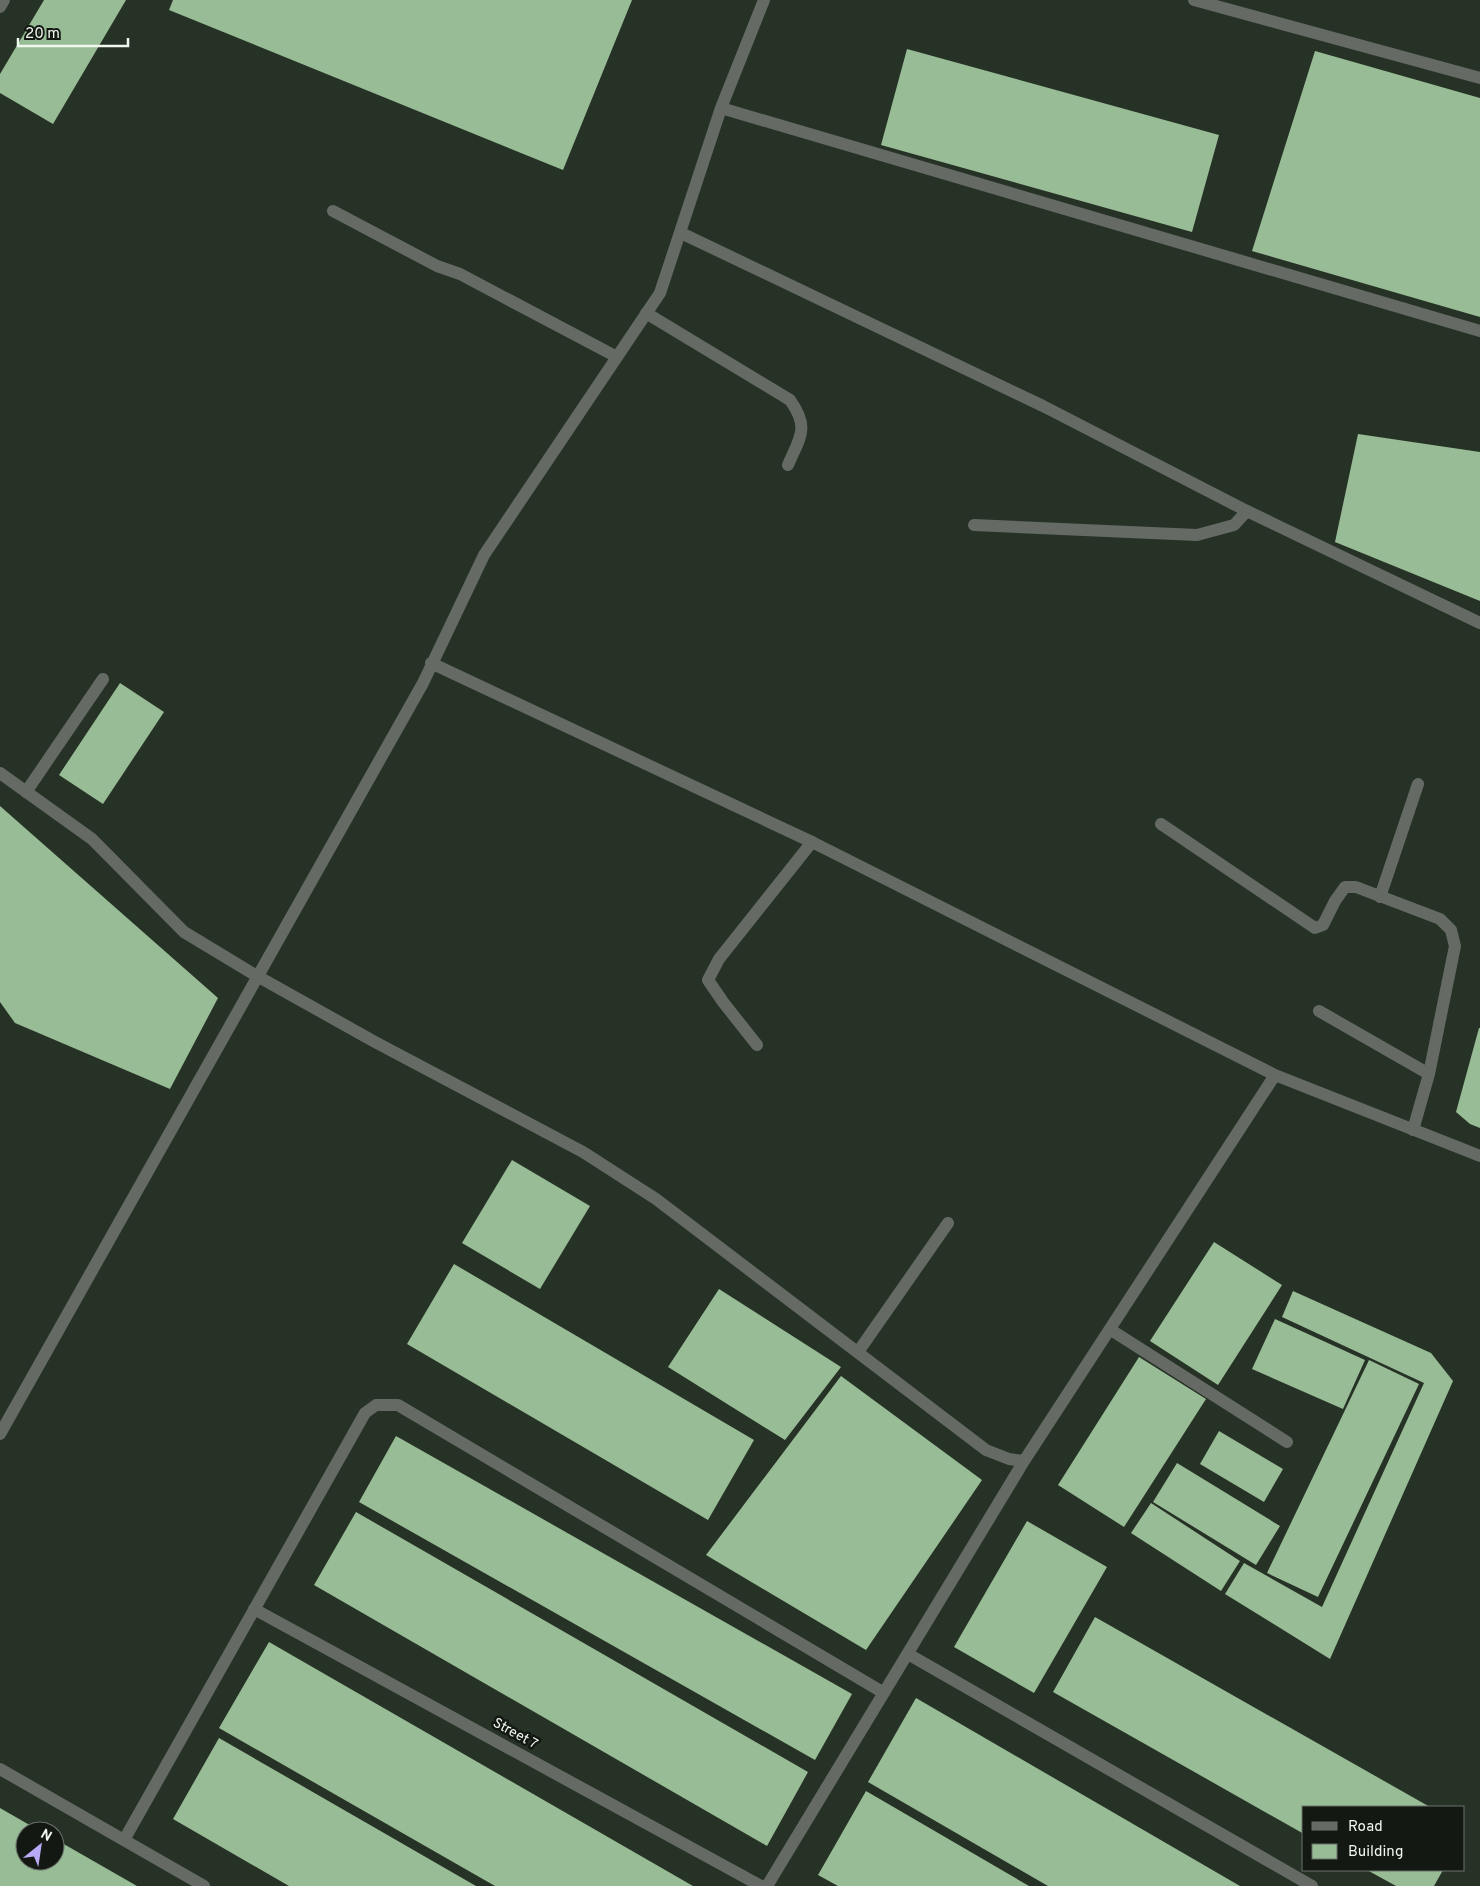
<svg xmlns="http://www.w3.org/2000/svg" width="1480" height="1886" viewBox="0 0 1480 1886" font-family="Overpass,sans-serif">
<rect width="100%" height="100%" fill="#273226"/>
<path fill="#98bc95" d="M44,0H126L53,124L0,93V74Z
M173,0H632L563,170L169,10Z
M907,49L1219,135L1192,232L881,145Z
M1315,51L1480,98V317L1252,251Z
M1358,434L1480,452V601L1335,542Z
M120,683L164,712L103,804L59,775Z
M0,806L218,998L170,1089L15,1023L0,1002Z
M1479,1028H1480V1128L1470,1124L1456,1112Z
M512,1160L590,1206L540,1289L462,1243Z
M1214,1242L1282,1285L1218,1385L1150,1341Z
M454,1264L754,1440L708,1520L407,1344Z
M719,1289L841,1367L785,1440L668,1367Z
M1293,1291L1431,1353L1453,1381L1330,1659L1225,1594L1244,1563L1322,1607L1424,1383L1282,1317Z
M1275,1319L1365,1360L1343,1409L1252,1369Z
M1139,1357L1206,1399L1124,1527L1058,1485Z
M1369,1360L1419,1384L1318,1597L1267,1573Z
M841,1376L982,1480L866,1650L706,1555Z
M1219,1431L1283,1469L1264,1502L1200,1464Z
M396,1436L852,1694L815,1760L359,1502Z
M1177,1463L1280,1526L1256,1565L1153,1502Z
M1151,1503L1240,1561L1221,1591L1131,1533Z
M356,1512L808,1772L767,1846L314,1585Z
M1027,1521L1107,1567L1034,1693L954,1647Z
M1095,1617L1430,1807H1304V1834L1053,1692Z
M269,1642L693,1886H495L219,1728Z
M916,1698L1240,1886H1048L868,1782Z
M219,1738L476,1886H289L173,1819Z
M866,1791L1029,1886H838L818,1875Z
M0,1808L40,1831H25V1861H55V1839L137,1886H0Z
M1367,1870H1443L1434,1886H1396Z"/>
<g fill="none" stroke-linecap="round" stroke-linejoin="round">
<path stroke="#656a65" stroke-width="12" d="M974,525L1197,535L1234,525L1247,511
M26,792L103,679
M1161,824L1315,928L1323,925L1335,901L1345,887H1356L1440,919L1451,930L1455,946L1429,1074L1413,1130
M1380,897L1418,784
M1319,1011L1429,1074
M757,1045L723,1002L708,980L719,959L812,842
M1111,1330L1287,1442
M858,1352L948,1223"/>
<path stroke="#656a65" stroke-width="12" d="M1194,0L1480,78
M0,7L4,0
M721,108L1480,331
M333,211L437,266L460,274L617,357
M681,233L1043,406L1247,511L1480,623
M646,313L790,400C810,428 800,437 788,465
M431,663L812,842L1275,1075L1480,1156
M0,773L92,839L184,932L257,976L375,1042L583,1152L656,1199L986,1450L1009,1459L1024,1461
M0,1434L423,683L484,555L660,293L721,108L764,0
M254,1609L761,1886
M908,1654L1312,1886
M0,1769L204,1886
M124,1840L365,1413L376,1405H398L884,1693
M767,1886L1024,1461L1275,1075"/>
</g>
<g text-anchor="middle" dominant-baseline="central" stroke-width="5" stroke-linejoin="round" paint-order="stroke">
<g font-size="14" fill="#f0f7ef" stroke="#131813">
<text transform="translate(515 1734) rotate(29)">Street 7</text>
</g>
</g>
<rect x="1302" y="1806" width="162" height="65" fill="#131813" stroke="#6b716b"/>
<rect x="1312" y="1822" width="25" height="8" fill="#656a65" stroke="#6b716b"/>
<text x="1348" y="1831" font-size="15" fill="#f0f7ef">Road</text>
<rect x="1312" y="1844" width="25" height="15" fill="#98bc95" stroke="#6b716b"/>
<text x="1348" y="1856" font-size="15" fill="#f0f7ef">Building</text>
<g transform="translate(40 1846) rotate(30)"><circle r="24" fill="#131813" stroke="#6b716b"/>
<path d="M0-4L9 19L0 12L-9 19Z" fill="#b9aaf7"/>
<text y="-8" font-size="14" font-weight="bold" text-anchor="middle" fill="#f0f7ef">N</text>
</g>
<path d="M18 38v8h110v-8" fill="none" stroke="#f0f7ef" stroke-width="2.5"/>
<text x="25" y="38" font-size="15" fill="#f0f7ef" stroke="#131813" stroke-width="4" paint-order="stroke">20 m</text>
</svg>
